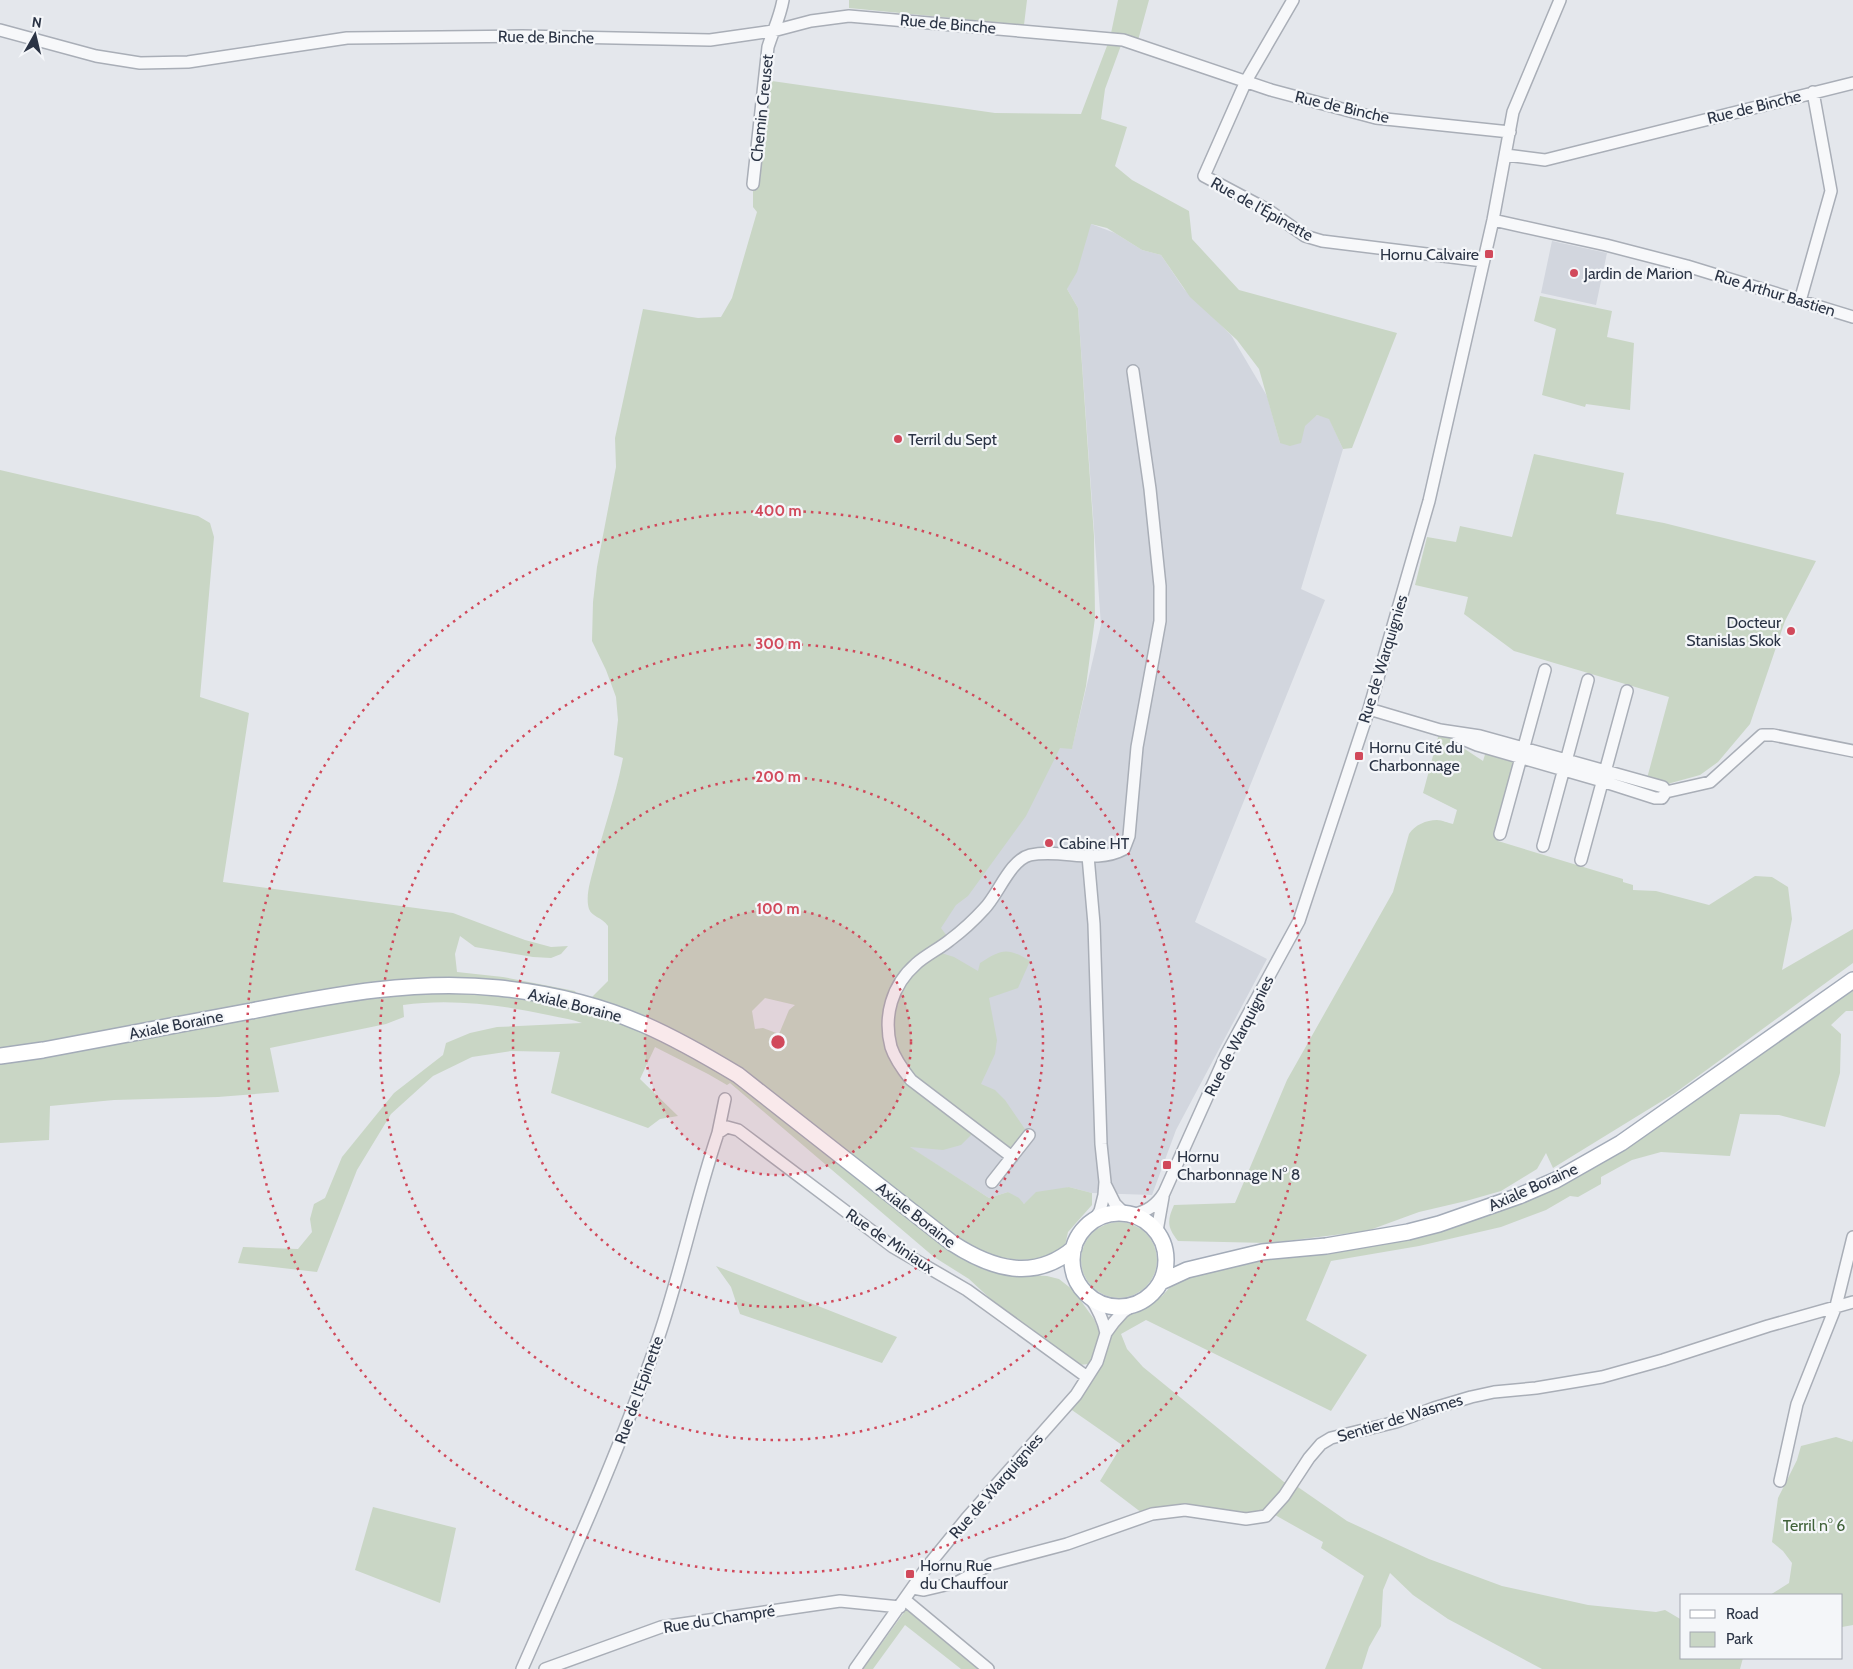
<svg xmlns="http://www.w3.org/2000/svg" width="1853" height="1669" viewBox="0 0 1853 1669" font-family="Cabin,sans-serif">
<rect width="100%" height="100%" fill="#e4e7ec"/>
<path fill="#d2d6de" d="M1083,221L1115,233L1142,250L1161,255L1184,289L1231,335L1267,396L1280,443L1317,415L1329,418L1343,449L1301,589L1325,600L1195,922L1267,959L1176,1130L1152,1195L1092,1193L1069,1187L1024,1204L1008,1192L989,1198L909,1147L795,1005L1060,747L1072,748L1101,625L1078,308L1067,289Z
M1552,241L1607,253L1596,305L1541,293Z"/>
<path fill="#c9d6c5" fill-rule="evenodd" d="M849,0H1027L1024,25L849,8Z
M1118,0H1149L1137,44L1123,40L1105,89L1101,119L1127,127L1115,166L1132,180L1189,211L1192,239L1239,290L1397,333L1352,448L1343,449L1329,419L1317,415L1305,426L1301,443L1290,446L1280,443L1259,369L1237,340L1190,297L1161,255L1142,250L1107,228L1091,224L1077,272L1067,289L1078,308L1094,536L1095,618L1086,686L1072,749L1060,748L1026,816L968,896L956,905L941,928L950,940L935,951L954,957L978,971L980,963C1002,949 1007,947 1030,961L1018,988L989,998L997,1040L995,1054L981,1084L995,1090L1005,1100L1029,1135L1012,1157L976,1130L961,1145L943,1150L910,1147L989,1198L1008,1192L1019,1198L1024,1204L1036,1192L1069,1187L1092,1193V1205L1068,1232L1064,1250C1024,1267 998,1260 960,1242L763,1085L740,1069L871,1189L955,1254L988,1271L1007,1274L1047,1276L1059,1279L1073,1290L1094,1319L1101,1337L1090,1364L1078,1365L996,1304L969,1279L934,1257L730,1083L727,1085L708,1074L655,1047L640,1079L678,1116L660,1119L648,1128L551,1093L560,1052L511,1051L472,1057L433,1076L391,1114L357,1170L317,1272L238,1263L243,1247L298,1249L312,1232L310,1219L314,1204L325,1198L342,1157L394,1093L443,1055L446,1043L470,1033L497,1027L582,1023C572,1019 560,1018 548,1015C501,1005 451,998 403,1005L404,1017L386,1024L270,1048L279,1092L218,1097L114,1100L50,1106L49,1140L0,1143V470L198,516L210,523L214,537L200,697L249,713L223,882L453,913L525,940L551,947L568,946L561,954L551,958L533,957L475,947L460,936L455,954L457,972L503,977L575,991L582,1004L592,997L608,981V926C602,917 592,917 589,909C585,896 591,879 594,867C603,830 616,795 623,758L614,755L618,720L616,697L606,670L592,641L593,602L597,567L616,467L615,438L643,309L698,318L721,317L732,298L757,212L753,207V184L765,80L995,113L1081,114L1110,38ZM765,998L795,1005L789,1010L779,1034L763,1028L755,1029L752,1011Z
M1540,296L1612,311L1607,337L1634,343L1630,410L1586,404L1585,407L1542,395L1556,329L1534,321Z
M1534,454L1624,473L1616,514L1664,523L1816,561L1785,621L1750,724L1718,762L1700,775L1671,783L1663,787L1646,782L1669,697L1514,651L1464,614L1468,597L1415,585L1427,537L1456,542L1460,526L1512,537Z
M1440,730L1451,734V740L1483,761L1487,748L1521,758L1498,841L1623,879V882L1633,885V890L1656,891L1709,905L1755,876L1772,877L1788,887L1792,919L1782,970L1853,929V963L1675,1093L1553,1168L1546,1153L1537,1169L1501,1191L1466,1201L1419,1212L1367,1231L1269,1243L1178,1241C1167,1227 1167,1221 1174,1205L1235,1203L1287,1080L1393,892L1409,834C1415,825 1426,820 1437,820C1442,820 1448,823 1453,824L1457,810L1423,793Z
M1853,989V1011H1846L1831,1025L1841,1034L1840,1073L1825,1127L1779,1115L1740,1114L1730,1156L1661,1152L1632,1160L1601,1177V1184L1578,1197L1570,1196L1546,1210L1501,1227L1419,1246L1331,1261L1306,1320L1367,1355L1331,1411L1146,1320L1121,1334L1127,1349L1143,1367L1284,1482L1295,1485L1347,1521L1429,1559L1502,1586L1588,1605L1656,1612L1665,1610L1682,1620V1658H1743L1740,1669H1542L1448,1619L1413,1595L1390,1573L1383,1590L1381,1626L1369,1647L1362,1669H1325L1364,1576L1321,1548L1323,1542L1275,1515L1253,1523L1190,1515L1146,1516L1100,1481L1122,1445L1069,1408L1096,1376L1113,1329L1128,1314L1162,1296L1173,1284L1191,1274L1234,1263L1422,1234L1511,1207L1577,1178L1664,1123Z
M1081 1260a38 38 0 1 1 76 0a38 38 0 1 1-76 0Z
M716,1266L897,1337L882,1363L740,1314L731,1287Z
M1836,1437L1852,1442L1853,1439V1625L1842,1627V1595H1770L1789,1583L1792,1563L1783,1551L1772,1542L1778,1498L1797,1460L1801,1446Z
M373,1507L456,1528L440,1603L355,1570Z
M908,1607L981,1669H961L905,1625L873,1669H863Z"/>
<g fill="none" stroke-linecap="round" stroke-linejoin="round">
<defs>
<path id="minor" d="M1293,0L1246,81L1204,176L1268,210L1305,236L1322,241L1483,261
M0,30L96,56L140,63L188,62L347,38L522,36L710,40L773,31L811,21L849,16L1123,40L1271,90L1376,118L1510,132
M1506,155L1545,160L1853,83
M753,184L768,47C773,31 780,17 783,0
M1493,220L1606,245L1687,266L1853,317
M1800,301L1831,191L1813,92
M1369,709L1440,730L1480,736L1663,787L1666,792
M1458,737L1477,745L1602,781L1655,798H1662L1666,792
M1666,792L1710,782L1762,735H1773L1853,751
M1500,834L1545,670
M1543,846L1588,680
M1088,856L1094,924L1101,1144L1105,1182L1104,1195L1100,1211L1095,1219
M1581,860L1627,691
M718,1133L727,1127L738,1130L893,1247L967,1290L1087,1377
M1012,1157L911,1080C903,1070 895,1059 891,1047C883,1016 892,985 916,964C926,955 939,949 950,940C962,931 974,920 984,909C998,895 1010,860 1030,855C1061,848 1095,865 1124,849L1129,836L1137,747L1160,621V586L1150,489L1133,371
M992,1182L1029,1135
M1106,1186L1115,1204L1124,1213
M1133,1215C1147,1211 1156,1206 1164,1193L1226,1055L1299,921L1369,709L1429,501L1493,220L1513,112L1560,0
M1157,1231L1163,1197
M1090,1297C1098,1309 1103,1319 1106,1333
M1780,1481L1797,1404L1836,1306L1853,1237
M913,1588L924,1590L958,1582L991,1564L1067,1544L1152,1514L1185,1510L1246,1519L1266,1516L1284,1496L1309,1458L1321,1444L1331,1438L1396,1422L1434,1408L1471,1397L1494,1392L1536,1388L1602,1377L1663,1360L1768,1326L1853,1302
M905,1600L988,1669
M522,1669C571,1558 621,1448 660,1333C682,1267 696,1199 718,1133L725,1099
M545,1669L661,1627L840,1601L900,1607
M855,1669L927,1567L966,1519L1076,1395L1097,1362L1106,1333L1114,1322L1123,1312L1135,1304"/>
<path id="major" d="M0,1056L43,1050C113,1037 182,1024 251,1011C334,995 415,979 499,988C548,993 599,1005 645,1025C677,1039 708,1057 738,1075L952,1243C992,1269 1034,1282 1074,1248
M1072 1260a47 47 0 1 1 94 0a47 47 0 1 1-94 0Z
M1161,1282L1187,1270L1262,1252L1326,1246L1408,1232L1439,1224L1519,1196L1556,1180L1621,1143L1853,980"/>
</defs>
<use href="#minor" stroke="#a9aeb7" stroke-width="14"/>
<use href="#major" stroke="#a3abb8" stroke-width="18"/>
<use href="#minor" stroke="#f7f8fa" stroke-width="11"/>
<use href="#major" stroke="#fff" stroke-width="15"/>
</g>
<circle cx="778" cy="1042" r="133" fill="#d1495b" fill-opacity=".12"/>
<g fill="none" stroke="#d1495b" stroke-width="2.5" stroke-dasharray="2.5 5">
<circle cx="778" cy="1042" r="133"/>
<circle cx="778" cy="1042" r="265"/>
<circle cx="778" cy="1042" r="398"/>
<circle cx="778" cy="1042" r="531"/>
</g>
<g fill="#d1495b" stroke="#f4f6f9" stroke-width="2">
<rect x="1484" y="249" width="10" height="10" rx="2.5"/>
<circle cx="1574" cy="273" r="5"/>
<circle cx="898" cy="439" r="5"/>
<circle cx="1791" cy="631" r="5"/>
<rect x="1354" y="751" width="10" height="10" rx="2.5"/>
<circle cx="1049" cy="843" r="5"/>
<rect x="1162" y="1160" width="10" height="10" rx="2.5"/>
<rect x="905" y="1569" width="10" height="10" rx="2.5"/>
</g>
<g text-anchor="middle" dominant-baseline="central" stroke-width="4.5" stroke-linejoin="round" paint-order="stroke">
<g font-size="16" fill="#2b3445" stroke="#f4f6f9">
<text transform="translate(948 24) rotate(5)">Rue de Binche</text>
<text transform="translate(546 37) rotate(1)">Rue de Binche</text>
<text transform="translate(1342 107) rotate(13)">Rue de Binche</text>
<text transform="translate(1754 107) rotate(-14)">Rue de Binche</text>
<text transform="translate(762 108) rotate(-84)">Chemin Creuset</text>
<text transform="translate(1262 209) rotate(29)">Rue de l'Épinette</text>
<text transform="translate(1775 293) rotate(17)">Rue Arthur Bastien</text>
<text transform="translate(1383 659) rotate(-73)">Rue de Warquignies</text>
<text transform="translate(575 1005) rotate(14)">Axiale Boraine</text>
<text transform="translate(176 1025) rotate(-11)">Axiale Boraine</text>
<text transform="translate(1239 1036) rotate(-63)">Rue de Warquignies</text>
<text transform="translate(1533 1187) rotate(-24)">Axiale Boraine</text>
<text transform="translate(916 1215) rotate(38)">Axiale Boraine</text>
<text transform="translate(890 1241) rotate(34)">Rue de Miniaux</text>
<text transform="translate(639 1390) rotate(-70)">Rue de l'Epinette</text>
<text transform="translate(1400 1418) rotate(-17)">Sentier de Wasmes</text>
<text transform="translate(996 1486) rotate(-49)">Rue de Warquignies</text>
<text transform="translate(719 1619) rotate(-9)">Rue du Champré</text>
</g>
<g font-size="16" fill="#2b3445" stroke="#f4f6f9" text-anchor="start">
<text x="1479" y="254" text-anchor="end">Hornu Calvaire</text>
<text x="1584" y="273">Jardin de Marion</text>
<text x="908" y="439">Terril du Sept</text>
<text x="1781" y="622" text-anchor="end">Docteur<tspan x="1781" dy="18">Stanislas Skok</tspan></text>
<text x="1369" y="747">Hornu Cité du<tspan x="1369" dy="18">Charbonnage</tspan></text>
<text x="1059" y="843">Cabine HT</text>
<text x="1177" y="1156">Hornu<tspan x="1177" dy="18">Charbonnage N° 8</tspan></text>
<text x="920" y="1565">Hornu Rue<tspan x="920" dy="18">du Chauffour</tspan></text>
</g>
<g font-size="16" fill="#3f6138" stroke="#f4f6f9">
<text x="1814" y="1525">Terril n° 6</text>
</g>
</g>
<circle cx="778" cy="1042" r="8" fill="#d1495b" stroke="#f4f6f9" stroke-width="2.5"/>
<g font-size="15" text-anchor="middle" font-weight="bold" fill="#d1495b" stroke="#f4f6f9" stroke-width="4.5" stroke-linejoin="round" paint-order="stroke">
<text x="778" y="516">400 m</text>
<text x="778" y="649">300 m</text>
<text x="778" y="782">200 m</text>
<text x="778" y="914">100 m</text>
</g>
<rect x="1680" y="1594" width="162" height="65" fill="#f4f6f9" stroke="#a4a8b1"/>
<rect x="1690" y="1610" width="25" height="8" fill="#ffffff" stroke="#a4a8b1"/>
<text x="1726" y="1619" font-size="15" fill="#2b3445">Road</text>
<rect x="1690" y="1632" width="25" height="15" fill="#c9d6c5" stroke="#a4a8b1"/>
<text x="1726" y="1644" font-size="15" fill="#2b3445">Park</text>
<g transform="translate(35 35) rotate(8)" stroke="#f4f6f9" stroke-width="4" paint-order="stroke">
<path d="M0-4L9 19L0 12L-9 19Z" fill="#2b3445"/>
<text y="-8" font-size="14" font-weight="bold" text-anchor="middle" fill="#2b3445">N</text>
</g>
</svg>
